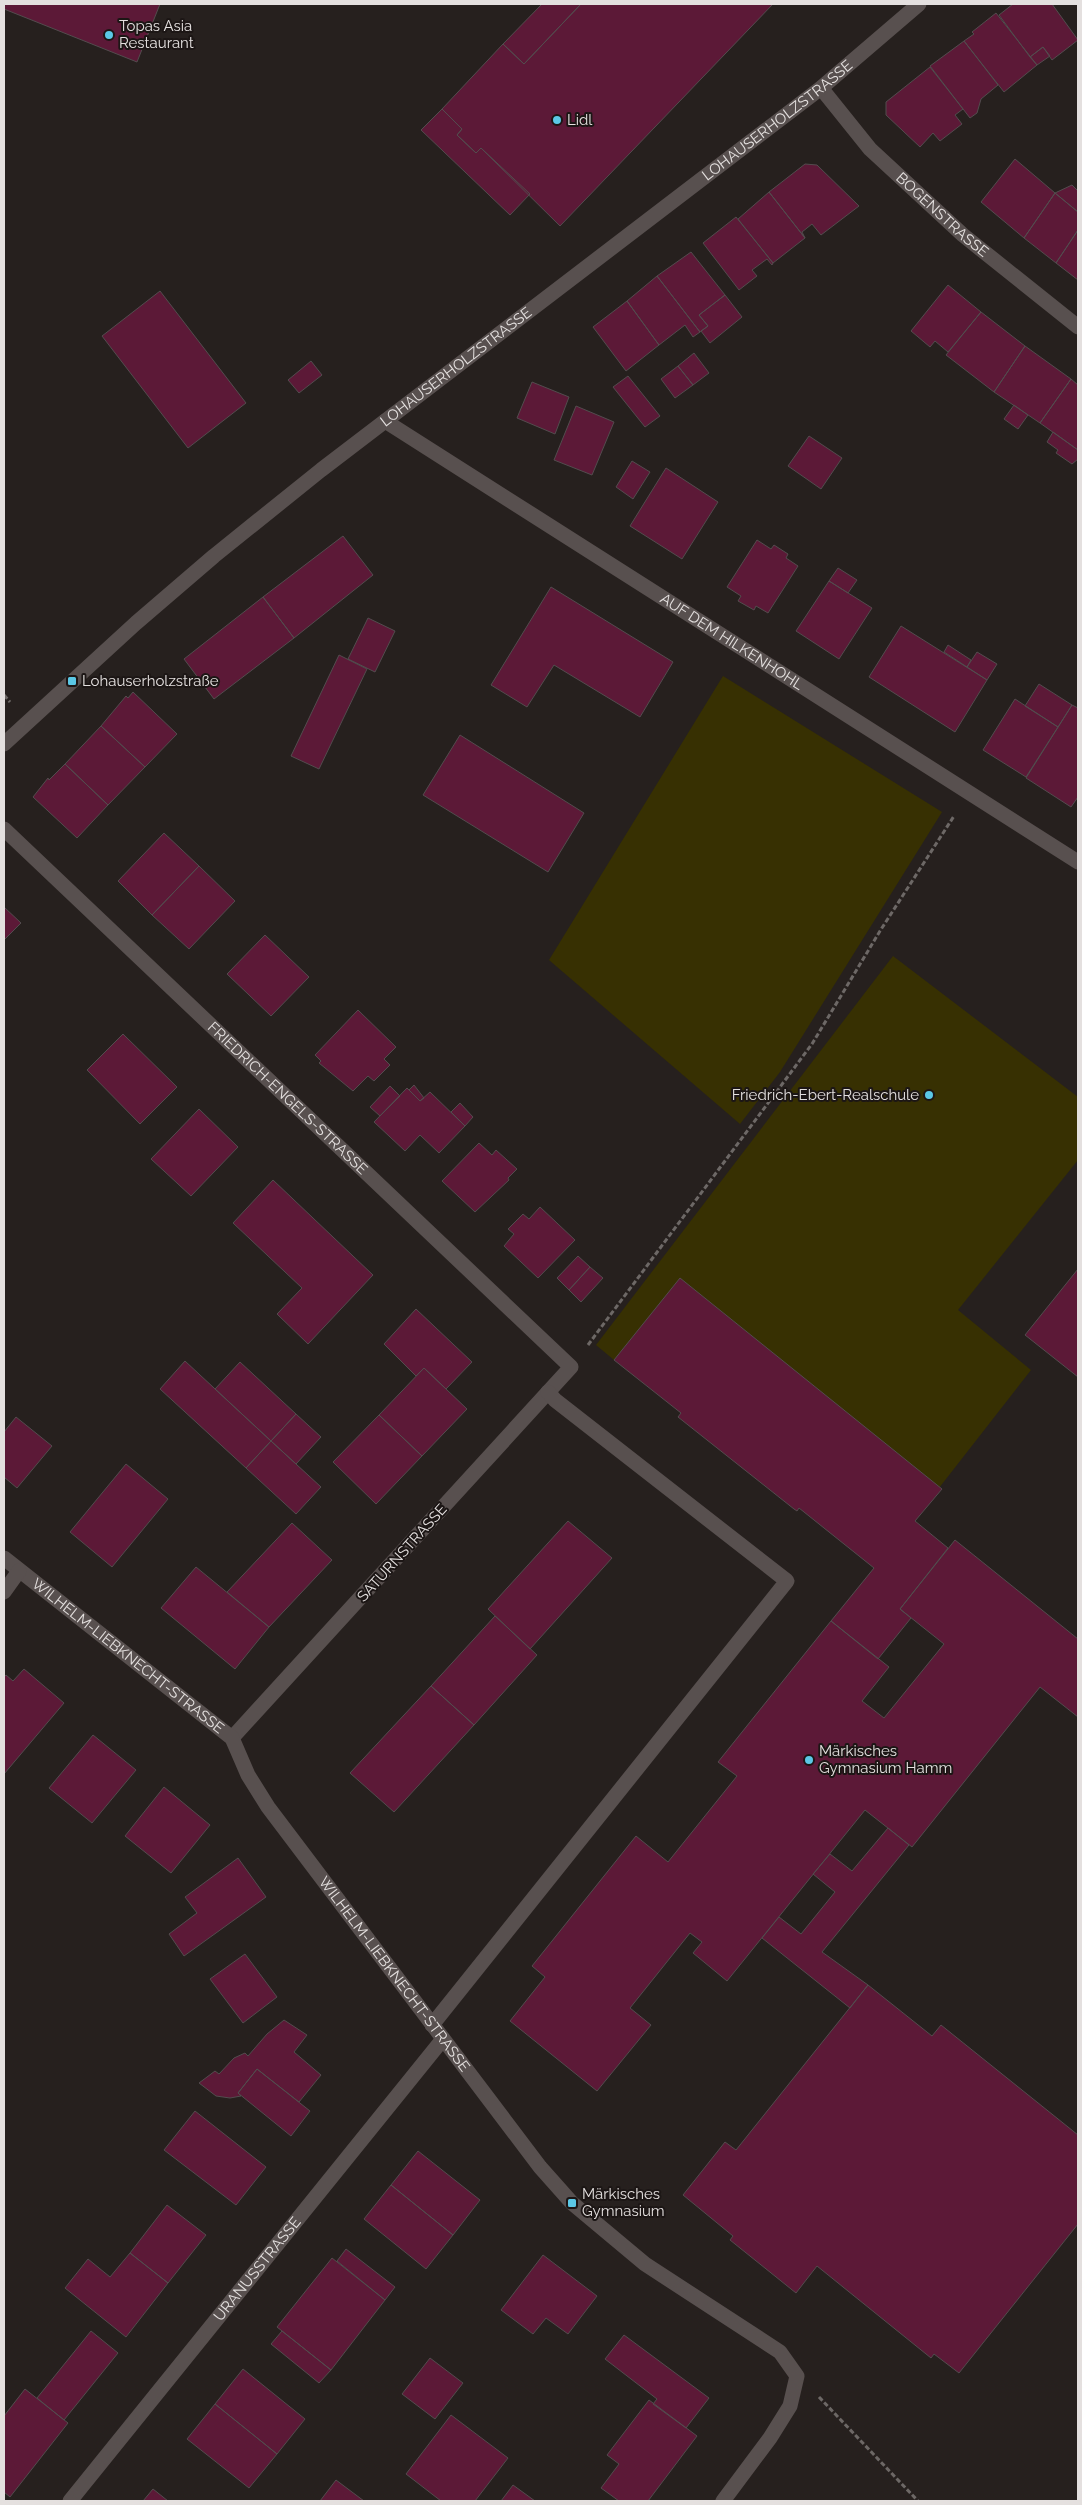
<svg xmlns="http://www.w3.org/2000/svg" width="1082" height="2505" viewBox="0 0 1082 2505" font-family="Raleway,sans-serif">
<rect width="100%" height="100%" fill="#26201e"/>
<path fill="#373002" d="M723,676L942,812L780,1072L740,1124L549,960Z
M893,956L1078,1097V1160L958,1310L1031,1370L939,1488L680,1279L614,1360L596,1345Z"/>
<path fill="#5c1937" stroke="#534c4e" d="M4,4H160L137,62L4,9Z
M542,4H581L524,64L503,44Z
M581,4H773L560,226L481,148L476,153L457,135L462,129L442,109L503,44L524,64Z
M1013,4H1052L1078,40L1052,60L1043,47L1030,57L999,15Z
M996,13L1037,65L1004,92L964,41L974,34L972,32Z
M964,41L998,85L981,99L977,113L970,118L930,66Z
M1043,47L1050,56L1037,65L1030,57Z
M930,67L963,109L955,115L962,124L940,141L933,133L920,147L886,115V102Z
M442,109L462,129L457,135L476,153L481,148L530,194L510,215L421,130Z
M1015,159L1055,193L1024,238L981,202Z
M805,164L817,165L859,206L821,235L812,224L802,232L805,238L769,192Z
M1072,185L1078,191V212L1055,193Z
M769,192L805,238L773,263L738,219Z
M1055,193L1078,212V230L1056,263L1024,238Z
M736,217L773,263L772,265L767,259L752,270L757,276L739,290L703,243Z
M1078,230V280L1056,263Z
M691,252L725,295L699,315L708,326L700,332L657,276Z
M657,276L700,332L693,337L685,325L659,345L627,301Z
M948,285L981,312L948,352L935,341L930,347L911,331Z
M160,291L246,403L188,448L102,336Z
M725,295L742,317L710,343L701,331L708,326L699,315Z
M627,301L659,345L626,371L593,327Z
M981,312L1025,346L994,392L946,355Z
M1025,346L1071,379L1040,423L994,392Z
M694,353L709,373L693,385L678,366Z
M311,361L322,375L299,393L288,380Z
M678,366L693,385L675,398L661,379Z
M628,376L660,416L645,427L613,387Z
M1071,379L1078,385V450L1040,423Z
M532,382L569,397L555,434L517,418Z
M1014,405L1028,415L1018,429L1004,419Z
M576,406L614,422L592,475L554,460Z
M1053,432L1078,450V459L1072,464L1056,453L1058,450L1047,442Z
M809,436L842,458L821,489L788,466Z
M632,461L650,472L633,499L616,487Z
M666,468L718,502L682,559L630,526Z
M343,536L373,575L294,638L263,597Z
M757,540L771,549L774,545L788,554L786,558L798,566L768,613L756,606L754,610L738,601L741,596L727,587Z
M838,568L857,580L848,593L829,581Z
M829,581L872,608L839,659L796,631Z
M551,587L673,662L640,717L554,665L527,707L491,685Z
M263,597L294,638L214,699L184,659Z
M368,618L395,631L375,672L348,659Z
M901,626L987,680L955,732L869,677Z
M948,645L971,660L967,667L944,652Z
M977,652L997,664L987,680L967,667Z
M339,655L367,669L319,769L291,756Z
M1039,684L1072,705L1058,727L1025,706Z
M133,692L177,734L145,767L101,726L126,696L128,698Z
M1015,699L1058,727L1026,777L983,750Z
M1072,705L1078,708V797L1071,807L1026,778Z
M101,726L145,767L108,805L65,764Z
M460,735L584,813L548,872L423,795Z
M65,764L108,805L77,838L33,797L48,778L49,780Z
M164,833L199,866L152,915L118,881Z
M199,866L235,901L189,949L152,915Z
M4,907L21,923L4,940Z
M265,935L309,977L271,1016L227,974Z
M358,1010L396,1047L384,1059L390,1065L374,1081L368,1076L353,1091L319,1063L321,1061L315,1055Z
M123,1034L177,1087L140,1124L87,1070Z
M414,1085L424,1098L420,1101L409,1090Z
M390,1086L400,1096L380,1116L370,1107Z
M407,1088L420,1101L430,1092L465,1126L439,1153L420,1135L405,1151L374,1122Z
M460,1103L473,1117L465,1126L451,1112Z
M199,1109L238,1147L191,1196L151,1159Z
M479,1143L492,1155L496,1150L517,1169L508,1178L509,1180L475,1212L442,1181Z
M273,1180L373,1275L308,1344L277,1314L302,1288L233,1223Z
M540,1207L575,1240L538,1278L504,1246L514,1234L508,1229L523,1214L529,1219Z
M578,1256L590,1267L569,1290L557,1278Z
M590,1267L603,1278L581,1302L569,1290Z
M1078,1269V1377L1025,1335Z
M680,1278L942,1489L915,1521L948,1548L900,1609L911,1618L878,1659L831,1621L874,1568L799,1508L797,1511L794,1509L678,1417L681,1413L614,1360Z
M416,1309L472,1362L446,1389L424,1368L416,1376L384,1344Z
M185,1361L271,1441L246,1468L160,1389Z
M240,1362L296,1414L271,1441L215,1389Z
M424,1368L467,1409L422,1456L379,1415Z
M296,1414L321,1437L296,1464L271,1441Z
M379,1415L422,1456L376,1504L333,1462Z
M16,1417L52,1446L17,1488L4,1477V1432Z
M271,1441L321,1487L296,1514L246,1468Z
M126,1464L168,1499L112,1567L70,1532Z
M568,1521L612,1558L530,1649L488,1609Z
M292,1523L332,1560L269,1627L227,1592Z
M955,1540L1078,1639V1717L1040,1687L912,1847L865,1810L727,1981L693,1953L702,1942L690,1933L630,2008L651,2025L597,2091L510,2021L545,1977L532,1966L636,1836L668,1862L737,1776L718,1762L831,1621L889,1667L862,1701L884,1718L944,1644L900,1609Z
M196,1567L269,1627L235,1669L161,1608Z
M495,1616L537,1655L474,1725L431,1686Z
M24,1669L64,1703L4,1774V1677L6,1675L13,1681Z
M431,1686L474,1725L394,1812L350,1773Z
M93,1735L136,1770L92,1823L49,1788Z
M164,1787L210,1825L171,1873L125,1836Z
M888,1828L909,1845L822,1952L868,1985L850,2008L762,1938L779,1917L801,1934L835,1892L813,1874L830,1854L852,1871Z
M238,1858L266,1897L184,1956L169,1934L197,1913L185,1897Z
M245,1954L277,1997L243,2023L210,1979Z
M868,1985L932,2036L941,2025L1078,2135V2224L959,2373L934,2354L931,2358L817,2266L796,2293L730,2240L733,2236L683,2195L725,2142L736,2150Z
M284,2020L307,2035L294,2052L321,2075L299,2102L257,2069L238,2093L241,2096L230,2098L216,2096L199,2083L215,2071L219,2074L234,2058L245,2053L248,2056L267,2034Z
M257,2069L310,2111L291,2136L238,2093Z
M195,2111L266,2167L236,2205L164,2150Z
M418,2151L480,2200L453,2235L391,2185Z
M391,2185L453,2235L426,2269L364,2219Z
M167,2205L206,2235L168,2283L130,2253Z
M346,2249L395,2287L385,2300L337,2261Z
M130,2253L168,2283L126,2337L65,2288L88,2259L110,2277Z
M543,2255L597,2296L568,2334L546,2318L533,2334L501,2310Z
M332,2258L385,2300L331,2370L277,2327Z
M91,2331L118,2353L64,2420L37,2398Z
M282,2331L331,2370L319,2383L271,2344Z
M624,2335L709,2398L686,2428L653,2404L657,2399L605,2359Z
M430,2358L463,2383L435,2419L402,2394Z
M243,2369L305,2419L277,2454L215,2404Z
M25,2389L68,2423L10,2497L4,2492V2416Z
M649,2400L697,2436L648,2501H619L601,2488L619,2464L607,2455Z
M215,2404L277,2454L249,2488L187,2439Z
M451,2415L508,2458L475,2501H441L406,2474Z
M336,2480L364,2501H320Z
M513,2485L535,2501H501Z
M153,2489L168,2501H143Z"/>
<g fill="none" stroke-linecap="round" stroke-linejoin="round">
<path stroke="#6d6866" stroke-width="3" stroke-dasharray="5 2.5" stroke-linecap="butt" d="M4,695L10,702
M588,1345L812,1044L880,931L954,816
M819,2397L918,2501"/>
<g stroke="#58504f" stroke-width="15">
<path id="s1" d="M821,88L870,149L963,235L1078,327"/>
<path id="s2" d="M385,421L1078,862"/>
<path id="s3" d="M4,744L136,623L214,556L321,470L821,88L919,4"/>
<path id="s4" d="M4,829L571,1367L232,1738"/>
<path id="s5" d="M4,1558L232,1738L248,1775L268,1807L540,2167L572,2203L645,2264L780,2352L797,2376L790,2406L770,2438L723,2501"/>
<path d="M4,1592L19,1571"/>
<path d="M432,2025L787,1581L555,1400L548,1392"/>
<path id="s6" d="M70,2501L443,2039"/>
</g>
</g>
<g fill="#5bc8e6" stroke="#1c1615" stroke-width="2">
<circle cx="109" cy="35" r="5"/>
<circle cx="557" cy="120" r="5"/>
<rect x="67" y="676" width="10" height="10" rx="2.5"/>
<circle cx="929" cy="1095" r="5"/>
<circle cx="809" cy="1760" r="5"/>
<rect x="567" y="2198" width="10" height="10" rx="2.5"/>
</g>
<g text-anchor="middle" dominant-baseline="central" stroke-width="4" stroke-linejoin="round" paint-order="stroke">
<g font-size="15" fill="#e4e0df" stroke="#1c1615" text-anchor="start">
<text x="119" y="26">Topas Asia<tspan x="119" dy="17">Restaurant</tspan></text>
<text x="567" y="120">Lidl</text>
<text x="82" y="681">Lohauserholzstraße</text>
<text x="919" y="1095" text-anchor="end">Friedrich-Ebert-Realschule</text>
<text x="819" y="1751">Märkisches<tspan x="819" dy="17">Gymnasium Hamm</tspan></text>
<text x="582" y="2194">Märkisches<tspan x="582" dy="17">Gymnasium</tspan></text>
</g>
<g font-size="15" fill="#e4e0df" stroke="#1c1615">
<text stroke="none"><textPath href="#s3" startOffset="994">LOHAUSERHOLZSTRASSE</textPath></text>
<text stroke="none"><textPath href="#s1" startOffset="176">BOGENSTRASSE</textPath></text>
<text stroke="none"><textPath href="#s3" startOffset="589">LOHAUSERHOLZSTRASSE</textPath></text>
<text stroke="none"><textPath href="#s2" startOffset="411">AUF DEM HILKENHOHL</textPath></text>
<text stroke="none"><textPath href="#s4" startOffset="391">FRIEDRICH-ENGELS-STRASSE</textPath></text>
<text transform="translate(402 1553) rotate(-48)">SATURNSTRASSE</text>
<text stroke="none"><textPath href="#s5" startOffset="158">WILHELM-LIEBKNECHT-STRASSE</textPath></text>
<text stroke="none"><textPath href="#s5" startOffset="578">WILHELM-LIEBKNECHT-STRASSE</textPath></text>
<text stroke="none"><textPath href="#s6" startOffset="298">URANUSSTRASSE</textPath></text>
</g>
</g>
<rect width="1082" height="2505" fill="none" stroke="#e4e0df" stroke-width="10"/>
</svg>
